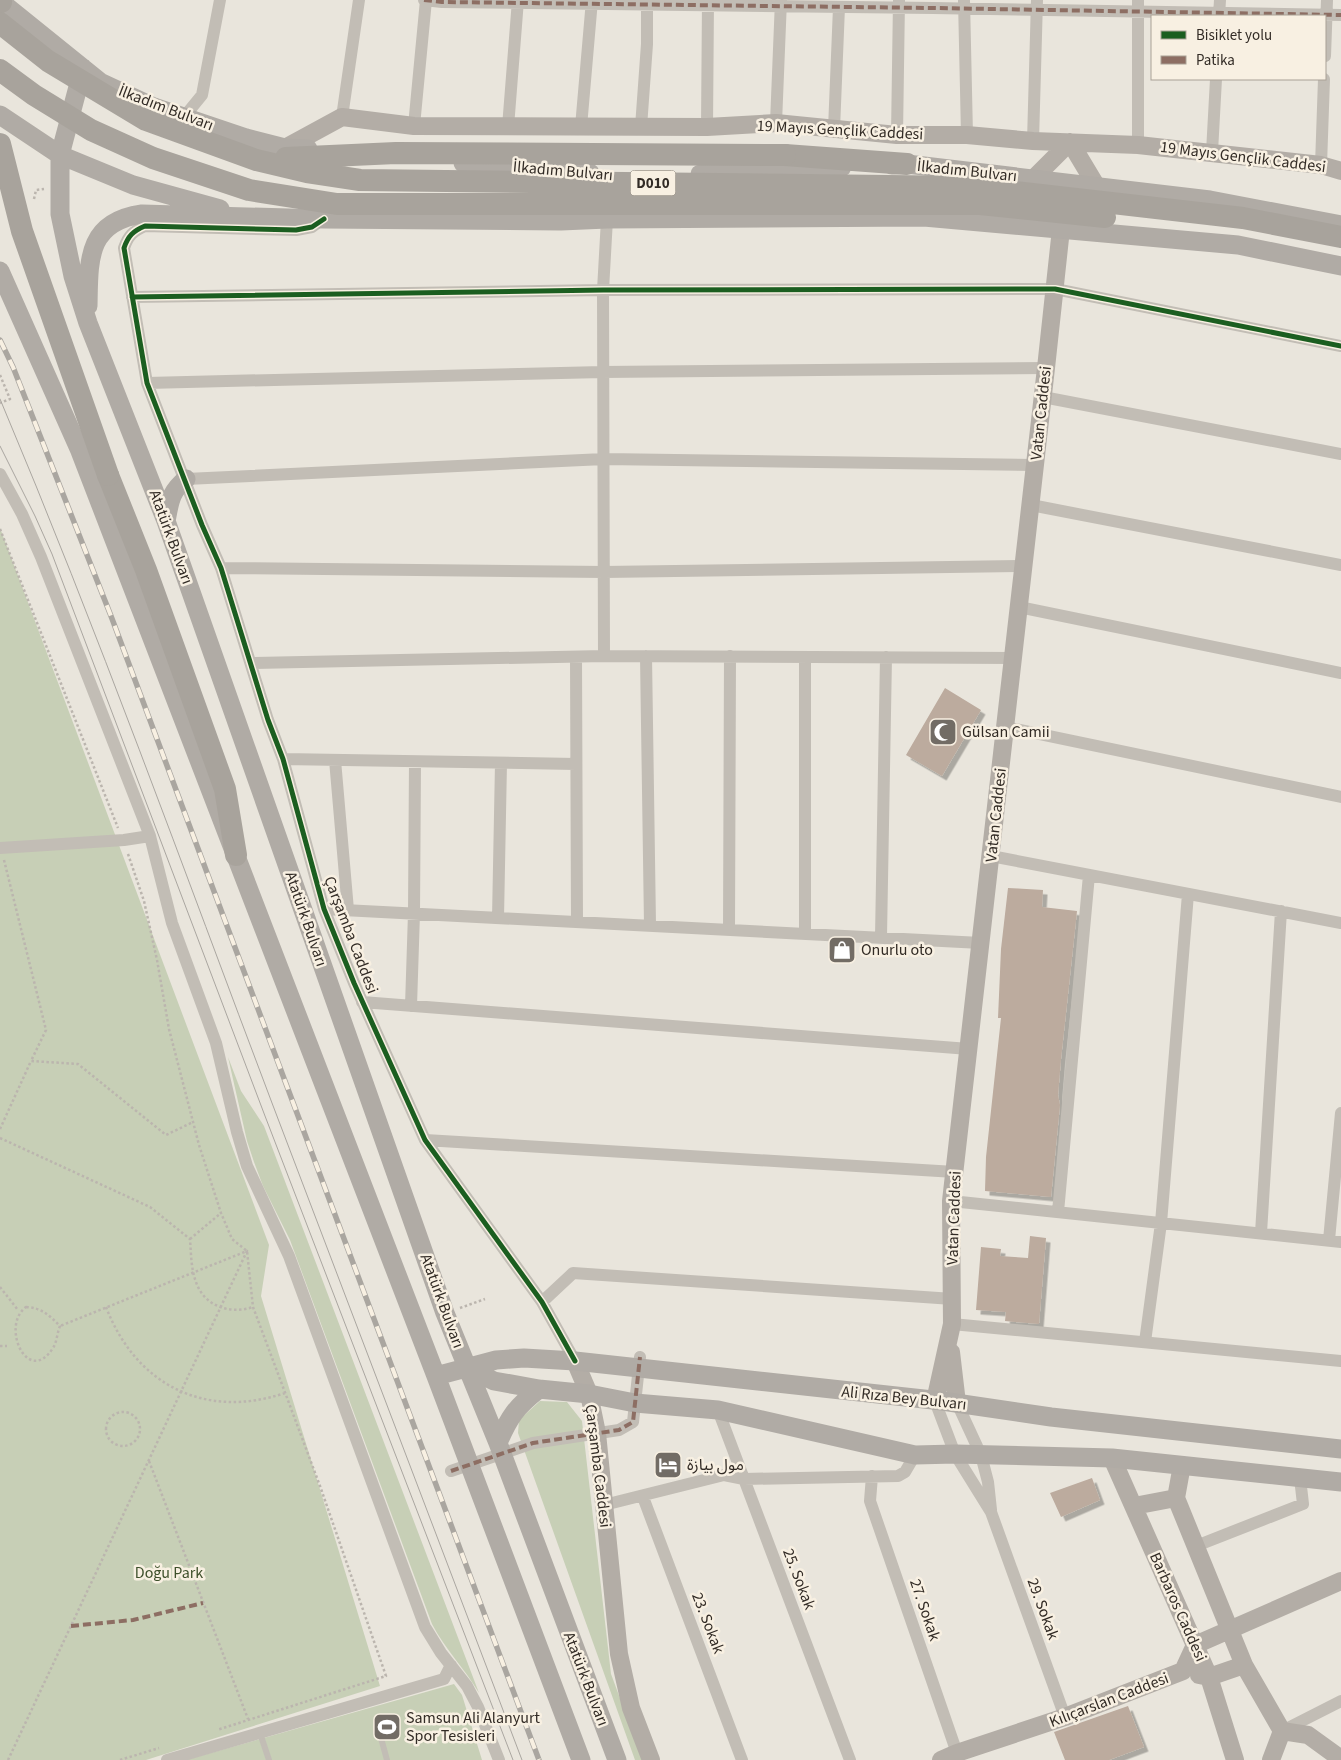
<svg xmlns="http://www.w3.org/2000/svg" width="1341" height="1760" viewBox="0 0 1341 1760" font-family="'Source Sans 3','Noto Sans Arabic',sans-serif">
<defs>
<filter id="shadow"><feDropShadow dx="4.5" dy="4.5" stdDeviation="0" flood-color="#0004"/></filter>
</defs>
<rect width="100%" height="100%" fill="#e9e5dc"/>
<path fill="#c7cfb6" d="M0,528L269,1245L261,1296L380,1686L146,1760H0Z
M228,1057L241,1091L264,1126L479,1693C465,1669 445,1649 432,1624L290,1240L263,1186L254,1162L247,1141Z
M540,1401L567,1402L582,1421L611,1674L643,1760H635L518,1433L519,1420Z
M454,1684L462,1695L482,1760H186Z"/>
<path fill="#bcab9e" filter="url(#shadow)" d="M945,688L981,710L942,776L906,755Z
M1008,888L1043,890L1042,907L1077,911L1061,1059L1058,1095L1060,1105L1051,1197L985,1191L986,1157L1001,1018H998L1001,949Z
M1030,1236L1046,1238L1039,1324L1005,1321L1006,1312L976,1310L981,1247L1001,1249L1000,1256L1028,1258Z
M1092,1478L1100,1500L1061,1517L1050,1493Z
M1128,1706L1144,1747L1109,1760H1065L1054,1732Z"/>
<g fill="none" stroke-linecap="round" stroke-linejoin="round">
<path stroke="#bbb5ae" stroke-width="2.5" stroke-dasharray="2.5 2.5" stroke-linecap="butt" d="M34,199L36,190L44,189
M0,375L10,399L0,403
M0,529L118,828
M128,854L144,901L157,960L169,1029L199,1145L221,1213L232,1239L247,1251L253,1307L320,1486L386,1676L217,1730
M4,860L46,1030L31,1061L78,1064L166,1135L193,1122
M0,1129L31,1061
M0,1138L150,1207L190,1239C191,1253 191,1269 196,1282C204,1306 230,1315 253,1307
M190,1239L221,1213
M0,1287L18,1310
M26,1307C42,1308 49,1315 60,1326C57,1333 57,1342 53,1348C28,1387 0,1326 26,1307Z
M106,1307C136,1385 205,1420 285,1393
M460,1308L485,1299
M0,1346H7
M106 1429a17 17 0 1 1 34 0a17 17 0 1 1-34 0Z
M149,1461L248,1719
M8,1760L247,1251L60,1326
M120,1760L159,1748"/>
<path stroke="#c2bdb5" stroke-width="6" d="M378,1727L387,1760
M260,1733L269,1760"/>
<path stroke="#c2bdb5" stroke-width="12" d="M424,0L442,2L933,8L1341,15
M964,0L967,135
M1138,0V145
M1219,16L1220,0
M1325,56L1327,0
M184,117L202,95L220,0
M342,117L359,0
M776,123L781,0
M414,126L426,0
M508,127L518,0
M581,127L592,0
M641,127L647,44V0
M707,127L708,0
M834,129L839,7
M897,135L899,0
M1033,141L1037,0
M1212,152L1216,79
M1321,165L1324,79
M320,221L312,227L296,230L145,226C133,231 128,236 124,248L147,383L202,525L221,568L268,720L283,759L324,909L354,983L425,1140L542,1302L575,1361
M132,297L603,290L1055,289L1341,346
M147,383L603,372L1046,368
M1043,397L1341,454
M0,474L22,514L41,557L150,836L172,923L216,1043L237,1132L247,1166L289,1256L425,1627L441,1653L467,1686L478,1707L499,1760
M186,479L604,459L1035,465
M1031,505L1341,565
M221,568L604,572L1024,566
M1019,607L1341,673
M604,656L603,290L607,219
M646,656L650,925
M576,657L577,922
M805,657V934
M251,663L604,656L1013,658
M1006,727L1341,797
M283,759L576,764
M335,760L348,910
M0,848L124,840L150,836
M991,856L1341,923
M324,909L981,943
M498,918L501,763
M729,930L730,656
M881,937L886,657
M362,1002L969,1049
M411,1006L414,913L415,762
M425,1140L955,1172
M951,1201L1341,1242
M1058,1212L1089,875
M1261,1233L1281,911
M1329,1240L1341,1113
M542,1302L573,1273L953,1299
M952,1324L1341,1361
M1145,1342L1161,1223L1188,894
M935,1401L955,1454L991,1512L1065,1717
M957,1403L981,1455L988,1482L991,1510
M718,1410L850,1760
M451,1471L533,1443L619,1430L633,1422L640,1357
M872,1476L870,1501L957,1753
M643,1497L742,1760
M604,1505L724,1475L744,1479L898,1476L905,1472L915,1455
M1196,1546L1303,1504L1300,1478
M1282,1731L1341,1701
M167,1760L444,1679L451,1665"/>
<path stroke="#b3ada6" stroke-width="18" d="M285,148L342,117L414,126L707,127L776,123L897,135H967L1033,141L1138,145L1321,165L1341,171
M1033,192V179L1070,142L1097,187L1096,199
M951,1352L957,1403
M575,1361L589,1394L597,1433L619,1654L631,1708L651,1760
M935,1401L952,1324L951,1201L1046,368L1061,229
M1112,1458L1209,1677L1235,1760
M1182,1465L1176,1498L1244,1665L1282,1731L1271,1760
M1134,1506L1176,1498
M1199,1675L1209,1677L1244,1665
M1282,1731L1308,1735L1341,1759
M941,1760L957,1753L1065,1717L1183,1671L1195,1645L1341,1581"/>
<path stroke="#b0aba5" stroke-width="19" d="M0,8L1,2L100,82L154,107L246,138L285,148L308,149
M83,68L60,155V214L73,276L88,323L166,521L445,1313L498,1443L617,1760
M0,115L60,155L133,185L220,209
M463,163L590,173
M892,165L907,164L1210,200L1341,225
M700,174L842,167
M0,271L80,451L436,1376L581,1760
M88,306C89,261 86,222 142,214L324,219L561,221L607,219L924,217L1238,245L1341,266
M166,521C170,501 170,492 186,479
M467,1368L494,1381L539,1389L589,1394L635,1403L718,1410L915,1455L955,1454L1112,1458L1341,1482
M436,1376L496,1360L524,1358L575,1361L942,1401L1051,1417L1341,1449
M498,1443C509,1417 516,1407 539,1389"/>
<path stroke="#a8a39c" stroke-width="22" d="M0,0L1,2
M785,155L907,164
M108,475L146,570L225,789L236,855"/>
<path stroke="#aaa6a0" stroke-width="1" d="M0,399C98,631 183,868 272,1103C355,1322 439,1541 522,1760
M0,446L35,516L52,554L265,1116L513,1760"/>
<defs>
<path id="rail" d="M0,340L13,367L111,616L539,1760"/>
</defs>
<use href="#rail" stroke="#aaa6a0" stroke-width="5.5"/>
<use href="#rail" stroke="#f8f0e2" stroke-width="4" stroke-dasharray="11" stroke-linecap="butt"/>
<path stroke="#a8a39c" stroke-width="22" d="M0,23L48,61L146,120L256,160L307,172L360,180L972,187L1243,218L1341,237
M0,70L34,95L91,130L153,158L249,190L337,204H980L1105,217
M0,144L22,231L108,475
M286,158L396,153L785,155"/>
<path stroke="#8d6e63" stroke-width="4" stroke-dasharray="8 4" stroke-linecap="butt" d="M424,0L442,2L933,8L1341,15
M451,1471L533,1443L619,1430L633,1422L640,1357
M71,1626L133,1620L203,1603"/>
<defs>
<path id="cycleway" d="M324,219L312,227L296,230L145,226C133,231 128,236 124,248L147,383L202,525L221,568L268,720L283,759L324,909L354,983L425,1140L542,1302L575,1361
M132,297L603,290L1055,289L1341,346"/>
</defs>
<use href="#cycleway" stroke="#f8f0e2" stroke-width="8"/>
<use href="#cycleway" stroke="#1b5e20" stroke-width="5"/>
</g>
<defs>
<symbol id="mosque-square" viewBox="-11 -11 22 22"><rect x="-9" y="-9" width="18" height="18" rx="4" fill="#726c65" stroke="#f8f0e2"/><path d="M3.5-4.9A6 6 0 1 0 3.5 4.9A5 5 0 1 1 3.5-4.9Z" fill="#fff"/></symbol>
<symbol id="shop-square" viewBox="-11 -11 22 22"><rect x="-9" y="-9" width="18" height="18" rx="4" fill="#726c65" stroke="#f8f0e2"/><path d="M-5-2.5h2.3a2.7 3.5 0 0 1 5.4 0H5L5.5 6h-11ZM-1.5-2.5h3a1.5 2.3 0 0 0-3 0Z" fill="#fff"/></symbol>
<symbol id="hotel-square" viewBox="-11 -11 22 22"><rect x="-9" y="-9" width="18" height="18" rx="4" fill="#726c65" stroke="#f8f0e2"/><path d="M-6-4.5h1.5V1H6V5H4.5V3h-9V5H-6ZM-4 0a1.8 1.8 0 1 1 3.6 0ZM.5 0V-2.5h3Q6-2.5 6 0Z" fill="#fff"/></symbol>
<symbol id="stadium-square" viewBox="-11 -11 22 22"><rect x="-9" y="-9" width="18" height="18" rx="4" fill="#726c65" stroke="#f8f0e2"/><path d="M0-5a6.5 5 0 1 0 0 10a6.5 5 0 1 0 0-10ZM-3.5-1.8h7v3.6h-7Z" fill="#fff"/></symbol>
</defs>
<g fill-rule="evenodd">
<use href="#mosque-square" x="927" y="716" width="32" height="32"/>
<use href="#shop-square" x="826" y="934" width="32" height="32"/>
<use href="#hotel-square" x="652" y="1449" width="32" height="32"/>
<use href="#stadium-square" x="371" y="1711" width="32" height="32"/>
</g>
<g text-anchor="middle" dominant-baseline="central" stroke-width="5" stroke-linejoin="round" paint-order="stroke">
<rect fill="#f8f0e2" stroke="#6d665e" stroke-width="1" x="630.5" y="170.5" width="45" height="25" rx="4"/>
<g font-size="15" font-weight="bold" fill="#322b25">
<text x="653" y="183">D010</text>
</g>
<g font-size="16" fill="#322b25" stroke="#f8f0e2">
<text transform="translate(166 108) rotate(21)">İlkadım Bulvarı</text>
<text transform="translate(840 130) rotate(3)">19 Mayıs Gençlik Caddesi</text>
<text transform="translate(1243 157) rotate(7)">19 Mayıs Gençlik Caddesi</text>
<text transform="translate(563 171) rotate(5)">İlkadım Bulvarı</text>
<text transform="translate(967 171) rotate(6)">İlkadım Bulvarı</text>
<text transform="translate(1041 413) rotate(-84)">Vatan Caddesi</text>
<text transform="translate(171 537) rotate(70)">Atatürk Bulvarı</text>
<text transform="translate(996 815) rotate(-84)">Vatan Caddesi</text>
<text transform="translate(306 919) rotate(71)">Atatürk Bulvarı</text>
<text transform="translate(351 935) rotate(69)">Çarşamba Caddesi</text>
<text transform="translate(954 1218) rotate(-88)">Vatan Caddesi</text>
<text transform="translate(442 1301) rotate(70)">Atatürk Bulvarı</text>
<text transform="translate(904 1398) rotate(6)">Ali Rıza Bey Bulvarı</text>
<text transform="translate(598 1466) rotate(83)">Çarşamba Caddesi</text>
<text transform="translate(799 1579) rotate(69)">25. Sokak</text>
<text transform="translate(1178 1607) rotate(66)">Barbaros Caddesi</text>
<text transform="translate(1043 1609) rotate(70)">29. Sokak</text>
<text transform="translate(925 1610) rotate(71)">27. Sokak</text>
<text transform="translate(708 1623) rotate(69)">23. Sokak</text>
<text transform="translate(586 1679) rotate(69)">Atatürk Bulvarı</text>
<text transform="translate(1109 1700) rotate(-21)">Kılıçarslan Caddesi</text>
</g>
<g font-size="16" fill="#322b25" stroke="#f8f0e2" text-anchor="start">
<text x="962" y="732">Gülsan Camii</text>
<text x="861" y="950">Onurlu oto</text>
<text x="687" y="1465">مول بيازة</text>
<text x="406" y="1718">Samsun Ali Alanyurt<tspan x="406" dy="18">Spor Tesisleri</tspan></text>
</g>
<g font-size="16" fill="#3d4f2a" stroke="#f8f0e2">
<text x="169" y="1573">Doğu Park</text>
</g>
</g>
<rect x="1151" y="15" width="175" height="65" fill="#f8f0e2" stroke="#a9a196"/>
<rect x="1161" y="31" width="25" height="8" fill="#1b5e20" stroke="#a9a196"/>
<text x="1196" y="40" font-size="15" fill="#322b25">Bisiklet yolu</text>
<rect x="1161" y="56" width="25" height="8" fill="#8d6e63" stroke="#a9a196"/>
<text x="1196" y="65" font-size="15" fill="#322b25">Patika</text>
</svg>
